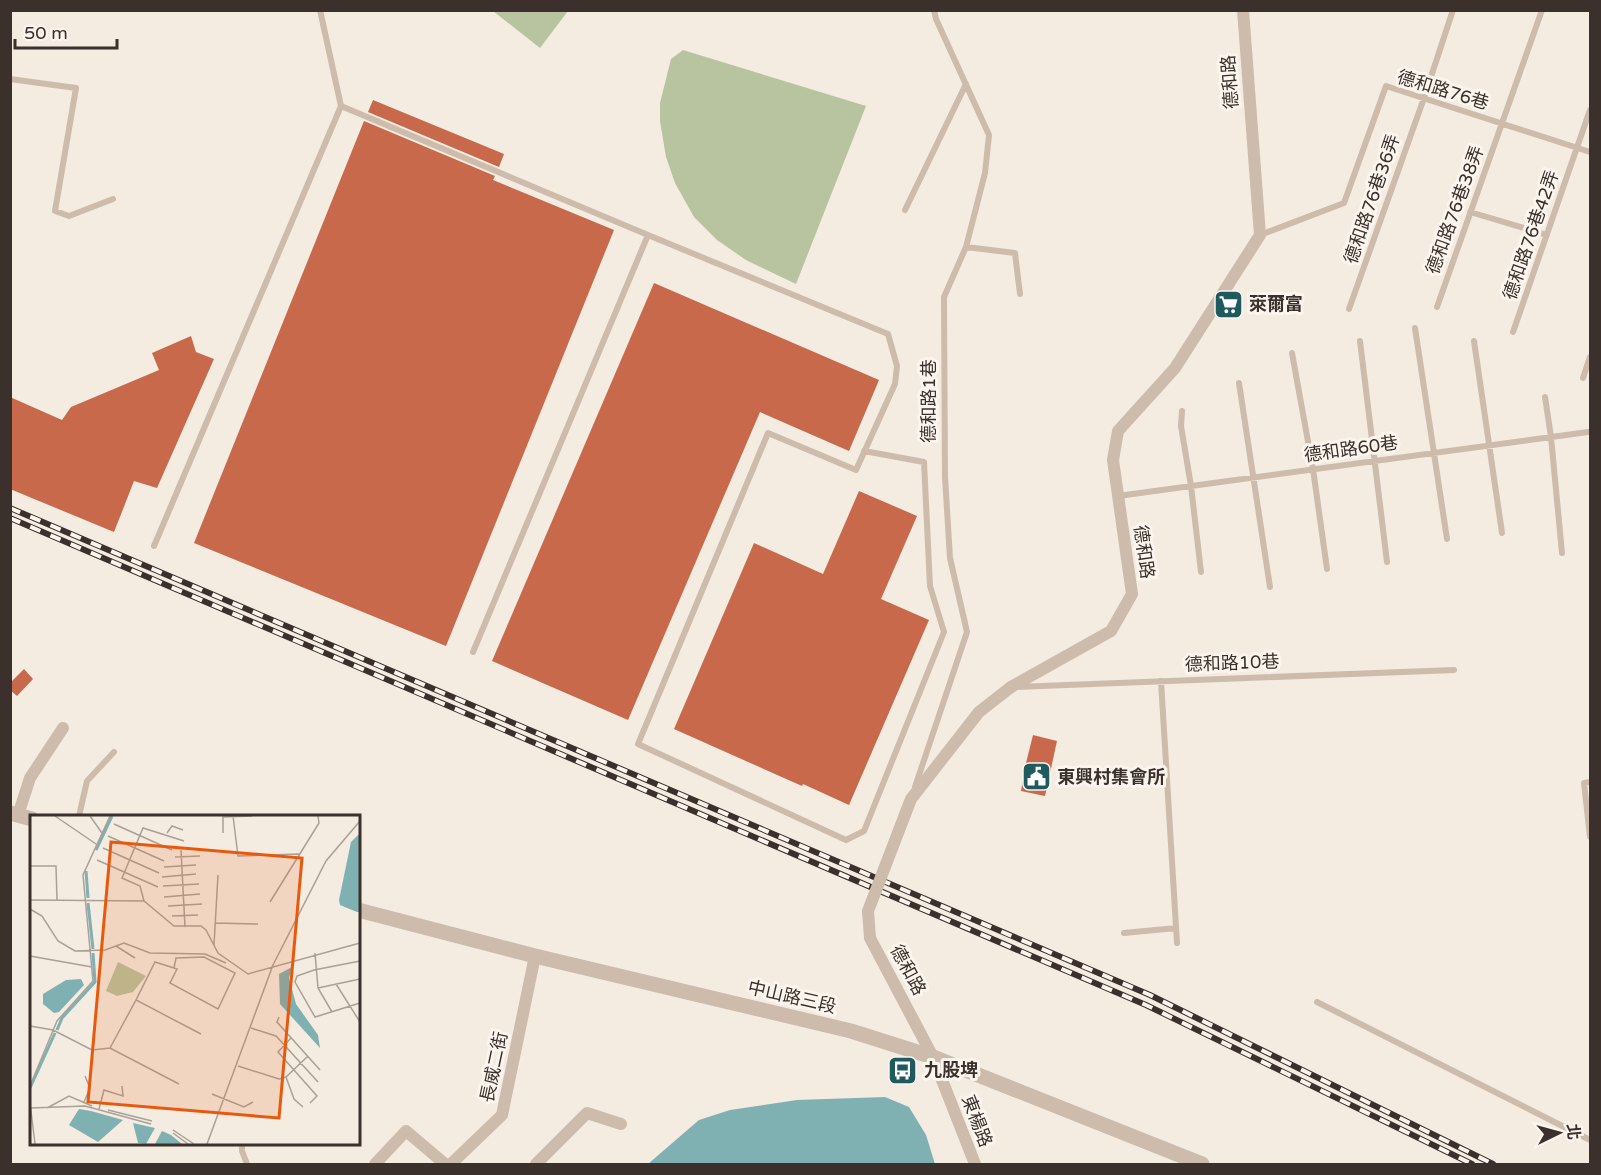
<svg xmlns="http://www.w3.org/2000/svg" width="1601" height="1175" viewBox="0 0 1601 1175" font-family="'Varela Round','Noto Sans TC',sans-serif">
<rect width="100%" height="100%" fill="#f4ebe1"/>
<path fill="#b8c4a0" d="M493,11H568L540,48Z
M683,50L866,106L796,284L746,260L717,240L694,217L675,183L666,157L660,121V103L671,59Z"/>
<path fill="#7fb0b2" d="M885,1097L909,1107L926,1135L935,1164H648L699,1120L730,1110L797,1100Z"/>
<path fill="#c8694b" d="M373,100L504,154L499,167L368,112Z
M364,121L495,176L493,180L614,230L446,646L194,543Z
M654,283L879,380L849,451L760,412L628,720L492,661Z
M191,336L196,352L214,359L157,488L134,481L114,532L10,489V397L62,420L71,407L159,370L152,353Z
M859,491L917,516L881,599L929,620L849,805L803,784L802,786L674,729L754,543L823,574Z
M24,669L33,679L17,696L10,690V683Z
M1033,735L1057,741L1045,796L1021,791L1026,763Z"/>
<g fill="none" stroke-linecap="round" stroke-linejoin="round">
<path stroke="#cdbbac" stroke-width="6" d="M10,79L76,88L55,211L69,216L113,199
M341,106L648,235
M905,210L966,84
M1470,212L1547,235
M1260,235L1344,203L1386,86L1590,152
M966,247L1015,253L1020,294
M1437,307L1542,10
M1349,309L1424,98L1453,10
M1415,328L1447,539
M1513,332L1590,110
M1360,341L1387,562
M1474,341L1502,533
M1292,353L1313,469L1327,569
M1583,378L1590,357
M1239,383L1270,587
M1545,397L1551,437L1562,553
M1182,411L1181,426L1191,486L1201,572
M1118,496L1588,432
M154,546L341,106L320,10
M473,652L648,235L888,334L897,366L895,384L856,470L768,433L638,744L846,840L864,831L944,632L930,586L924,462L864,451
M1161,681L1177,943
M1015,687L1454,670
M1590,782L1584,783L1590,837
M915,787L967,632L950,558L945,477L944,297L966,247L985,173L989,135L936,19L934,10
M79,816L87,781L114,752
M1124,933L1176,928
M1317,1002L1590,1140
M242,1144V1151L247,1164"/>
<path stroke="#cdbbac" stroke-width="12" d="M1011,687L1111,631L1132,594L1113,460L1118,431L1175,368L1260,235L1243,10
M18,815L30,778L63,728
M933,1057L975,1164
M375,1164L406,1131L445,1164
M451,1164L502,1115L535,956
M536,1164L587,1113L621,1124"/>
<path stroke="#cdbbac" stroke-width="15" d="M10,813L32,819
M358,910L535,956L851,1031L933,1057L1202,1164"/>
<defs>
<path id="rail" d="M10,508L1150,995L1493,1164
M10,518L1146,1005L1472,1164"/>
</defs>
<use href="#rail" stroke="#3b302b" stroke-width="6"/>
<use href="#rail" stroke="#fbf5ee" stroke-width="4" stroke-dasharray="11" stroke-linecap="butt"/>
<path stroke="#cdbbac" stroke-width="12" d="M933,1057L870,938L868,911L911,799L979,712L1011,687"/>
</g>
<defs>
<symbol id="supermarket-square" viewBox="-11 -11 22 22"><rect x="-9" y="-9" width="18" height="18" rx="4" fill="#1f5a5e" stroke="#fbf5ee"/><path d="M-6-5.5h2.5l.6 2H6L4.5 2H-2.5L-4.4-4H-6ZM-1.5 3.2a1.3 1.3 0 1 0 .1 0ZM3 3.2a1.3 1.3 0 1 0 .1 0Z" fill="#fff"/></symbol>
<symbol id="civic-square" viewBox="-11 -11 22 22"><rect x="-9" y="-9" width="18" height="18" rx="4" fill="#1f5a5e" stroke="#fbf5ee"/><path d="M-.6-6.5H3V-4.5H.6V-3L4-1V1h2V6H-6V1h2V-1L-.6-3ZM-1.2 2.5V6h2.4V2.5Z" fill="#fff"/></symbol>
<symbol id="bus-square" viewBox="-11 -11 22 22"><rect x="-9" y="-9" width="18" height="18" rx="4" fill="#1f5a5e" stroke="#fbf5ee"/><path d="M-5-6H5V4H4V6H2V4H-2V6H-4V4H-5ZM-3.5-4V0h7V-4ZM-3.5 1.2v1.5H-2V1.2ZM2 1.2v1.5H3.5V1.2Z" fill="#fff"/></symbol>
</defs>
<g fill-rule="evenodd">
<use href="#supermarket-square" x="1212" y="288" width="33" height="33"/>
<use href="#civic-square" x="1020" y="760" width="33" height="33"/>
<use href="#bus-square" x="886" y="1054" width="33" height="33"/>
</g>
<g text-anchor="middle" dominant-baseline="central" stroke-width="6" stroke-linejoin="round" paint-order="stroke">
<g font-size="18" fill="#3b302b" stroke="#fbf5ee">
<text transform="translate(1230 82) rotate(-94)">德和路</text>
<text transform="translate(1443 90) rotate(17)">德和路76巷</text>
<text transform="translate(1372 199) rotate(-71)">德和路76巷36弄</text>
<text transform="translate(1455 210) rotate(-70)">德和路76巷38弄</text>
<text transform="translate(1531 235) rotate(-71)">德和路76巷42弄</text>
<text transform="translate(929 401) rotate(-90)">德和路1巷</text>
<text transform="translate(1351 449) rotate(-8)">德和路60巷</text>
<text transform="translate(1144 552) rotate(82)">德和路</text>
<text transform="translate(1232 663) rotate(-2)">德和路10巷</text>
<text transform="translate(908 970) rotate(62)">德和路</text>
<text transform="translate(792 997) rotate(13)">中山路三段</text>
<text transform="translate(494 1067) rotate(-78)">長威二街</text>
<text transform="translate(977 1121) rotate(69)">東楊路</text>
</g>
<g font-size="18" font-weight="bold" fill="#3b302b" stroke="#fbf5ee" text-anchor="start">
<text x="1249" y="304">萊爾富</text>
<text x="1057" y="777">東興村集會所</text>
<text x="924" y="1070">九股埤</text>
</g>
</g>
<g transform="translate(30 815)">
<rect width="330" height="330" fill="#f4ebe1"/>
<path d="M88,147L116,161L103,177L87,181L76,176Z" fill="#b8c4a0"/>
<path d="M330,18V97H327L310,90L309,85L321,27ZM262,152L259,163L266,189L288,220L290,233L250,189L249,159ZM51,164L54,170L29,197L24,198L13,189V179L36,165ZM49,294L61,296L93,305L68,327L39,310ZM103,308L125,313L116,329L108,328ZM132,316L141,320L152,329H125Z" fill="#7fb0b2"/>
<path fill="none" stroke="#7fb0b2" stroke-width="3" d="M66,35L82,1M56,56L58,83M58,88L63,134M27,215L32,203L65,167L63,138M0,273L25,218"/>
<path fill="none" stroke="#aaa098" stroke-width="1.5" d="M25,1L66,29M60,1L72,18M203,1L208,41L269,39M84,9L142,35M137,18L142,11L153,15M193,18V2L222,1M78,21L134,46M73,33L129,58M151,35L155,112M145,42L170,41M67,45L128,72M0,51H26L27,85M134,52L166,50M132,62L166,59M133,71L169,69M134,82L170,79M0,85L114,86L144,111H171L176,115L188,138L218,159L330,128M114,86L110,71L92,63L113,13L154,26M240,87L289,8L288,1M138,91L172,89M0,94L12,101L28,126L45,136L75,135L94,128L120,138L175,139L196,148M142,101L168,100M185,108L228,109M184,130L188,60M86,131L105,143M285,138L288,173L302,197M0,141L62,152M330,146L284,155L267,161L265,167L285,202L330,188M144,153L146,143L174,142L205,158L188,194L140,168L147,154L125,147L106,185L171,219M306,169L330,207M288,173L330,164M249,202L247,207L290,255M0,211L23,215L62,235L80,233L149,269M221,213L246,221L288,267M261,223L248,237L287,281L280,288M80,233L106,185M208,251L249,264L256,262L278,241M256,262L264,284L273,292M0,271L27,206L63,166L53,60L80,1M182,279L214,292L223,287M54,287L60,273L55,261M0,288L5,329M0,293L55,291L121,309M17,293L39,281L62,291M69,294L74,275L93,281L92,271M78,295L122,306M143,315L164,329M143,318L158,329M177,329L243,150L296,46L330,6"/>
<path fill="#e8590c" fill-opacity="0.15" stroke="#e8590c" stroke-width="3" d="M81,27L272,43L249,303L58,287Z"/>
<rect width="330" height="330" fill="none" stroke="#3b302b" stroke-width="3"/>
</g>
<rect width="1601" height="1175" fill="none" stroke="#3b302b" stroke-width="24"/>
<g transform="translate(1559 1133) rotate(85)" stroke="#fbf5ee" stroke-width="4.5" paint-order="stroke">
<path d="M0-4.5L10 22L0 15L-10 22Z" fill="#3b302b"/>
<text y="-9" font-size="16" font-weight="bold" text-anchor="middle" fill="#3b302b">北</text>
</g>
<path d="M15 39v9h102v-9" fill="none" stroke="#3b302b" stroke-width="3"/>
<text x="24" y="39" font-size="18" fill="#3b302b" stroke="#fbf5ee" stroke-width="4.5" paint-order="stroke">50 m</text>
</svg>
